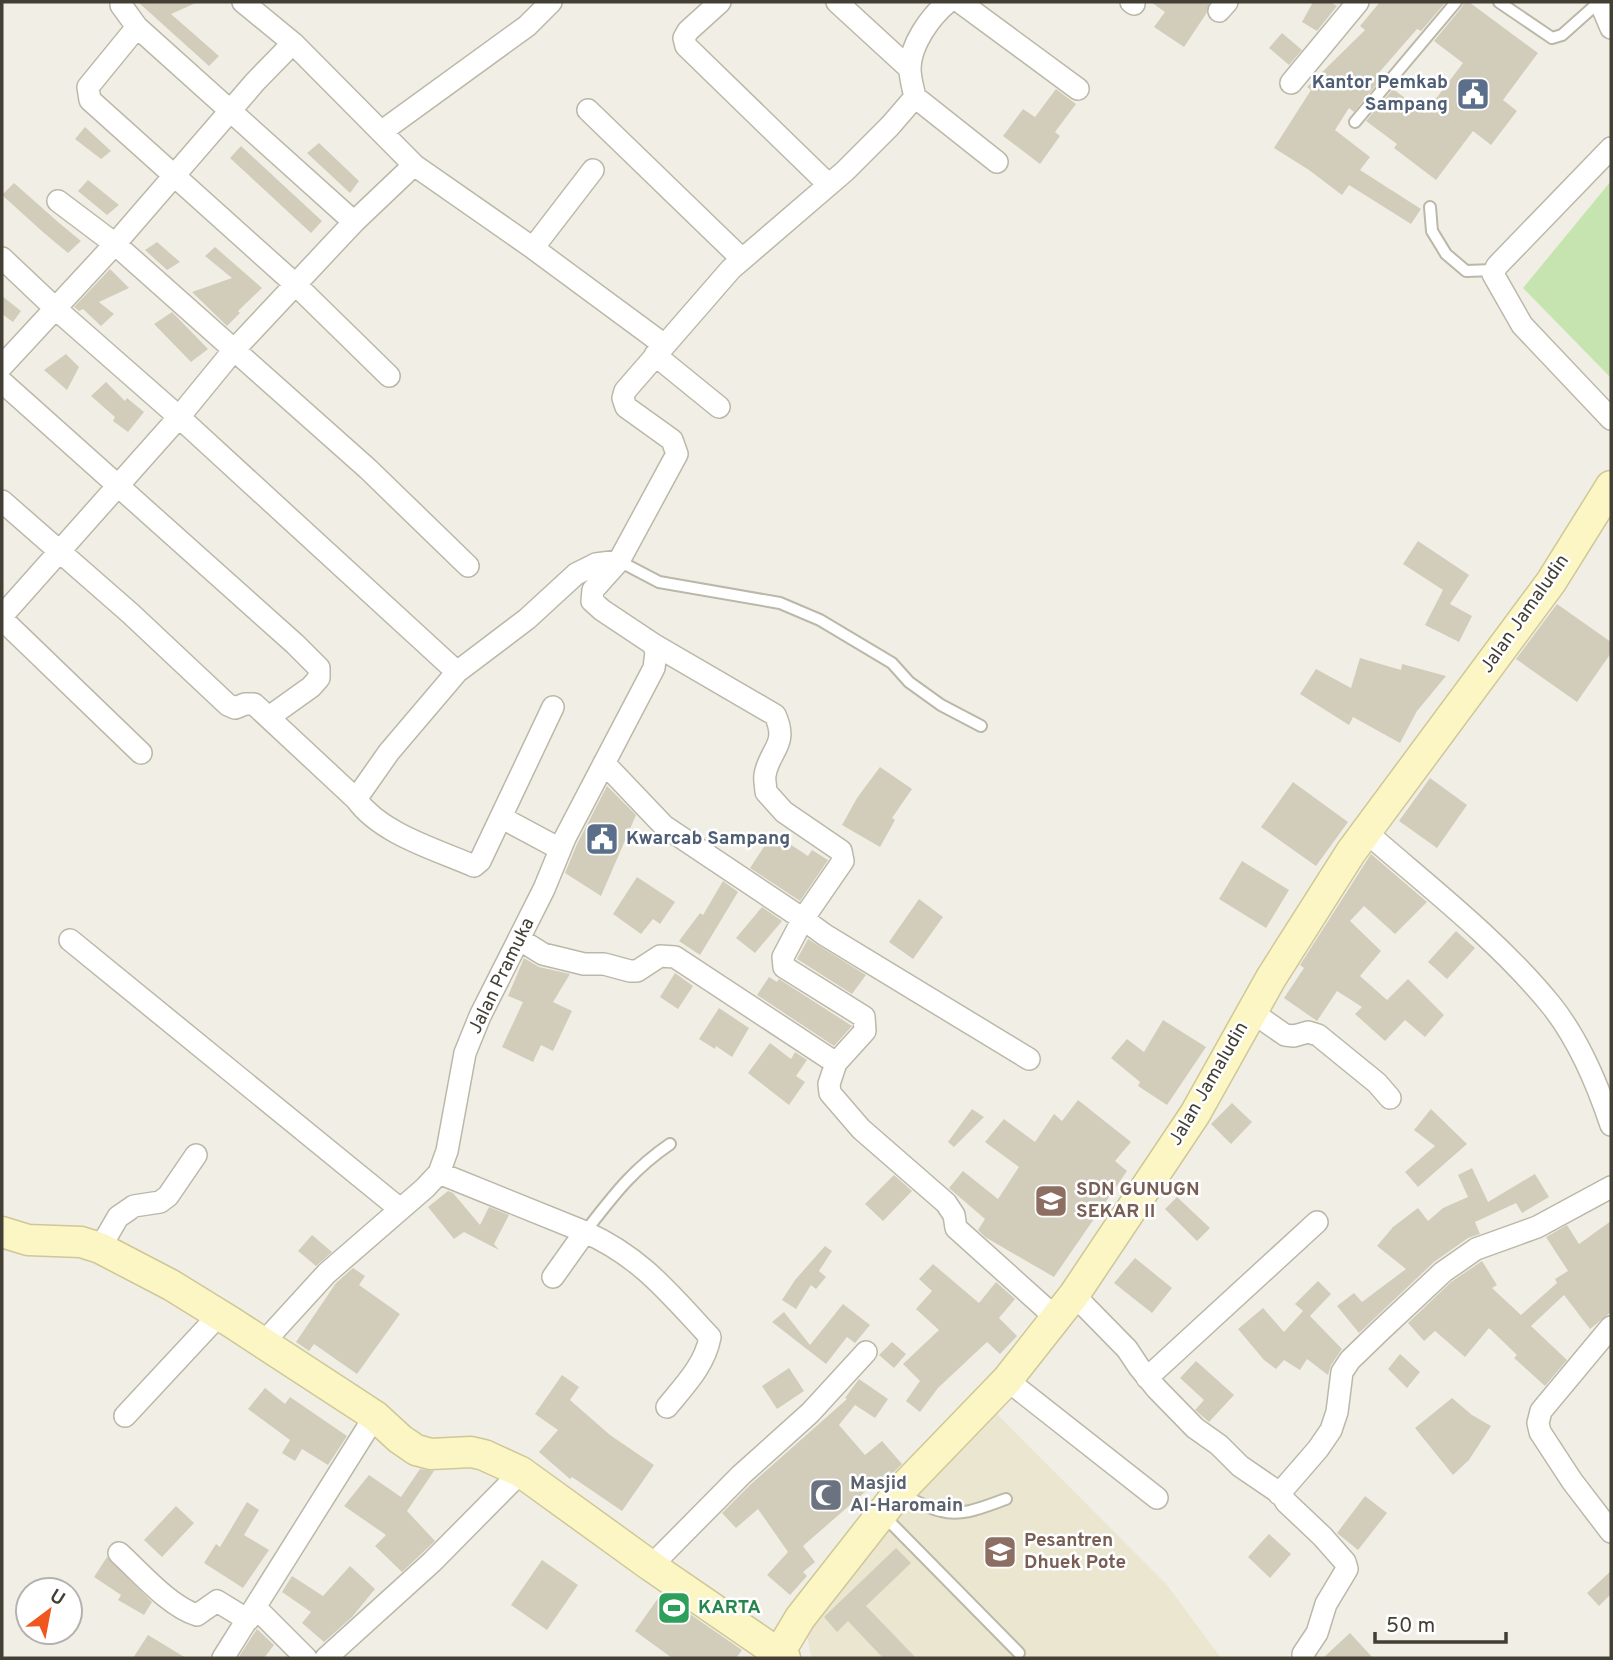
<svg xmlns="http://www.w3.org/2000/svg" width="1613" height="1660" viewBox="0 0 1613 1660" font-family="Overpass,sans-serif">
<rect width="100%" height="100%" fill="#f1efe5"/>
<path fill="#eae6cf" d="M989,1406L1167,1585L1221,1658H813L810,1653L808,1639L811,1625L897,1512Z"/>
<path fill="#c6e4af" d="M1611,181V378L1523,288Z"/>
<path fill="#d2ccbb" d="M138,2H198L171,14L219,56L209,66Z
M1151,2H1210L1206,14L1184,47L1154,27L1165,12Z
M1313,2H1330L1337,6L1317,31L1302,22Z
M1380,2H1446L1421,31L1417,29L1376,76L1381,79L1354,112L1349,108L1335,130L1370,157L1360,170L1421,209L1411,224L1349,185L1342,195L1309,170L1274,148L1311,90L1307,87L1365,30L1360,26Z
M1464,2H1469L1538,53L1503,100L1517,111L1491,145L1473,131L1436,180L1394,148L1397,144L1366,121L1393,89L1425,113L1463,63L1434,41L1462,7Z
M1282,33L1302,50L1289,65L1269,48Z
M1056,89L1076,104L1055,132L1060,136L1040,164L1003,136L1023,109L1035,117Z
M85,127L111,151L101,159L75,139Z
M319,143L359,181L350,193L307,153Z
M241,146L322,221L311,233L230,158Z
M88,180L119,205L107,215L78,191Z
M14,183L58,222L81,241L68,253L44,233L2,195Z
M157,242L180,262L167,270L145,250Z
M215,247L262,288L238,311L240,313L227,326L192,292L232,278L205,256Z
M110,269L129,288L99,302L114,314L101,326L83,309L79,311L74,307Z
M2,296L21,311L13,322L2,314Z
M172,312L208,349L191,362L154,324Z
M66,354L79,367L67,390L44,370Z
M106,382L125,401L127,398L144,412L128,432L113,421L115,417L91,396Z
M1418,541L1469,575L1450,604L1472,616L1459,642L1425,625L1443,590L1403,564Z
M1557,604L1611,642V653L1577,702L1516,659Z
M1360,658L1401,670L1402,664L1446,676L1417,711L1400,743L1353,717L1349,725L1300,694L1316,669L1351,688Z
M880,767L912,789L892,818L895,820L880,847L842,825L857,798Z
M1430,778L1467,805L1437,848L1399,821Z
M1293,782L1348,822L1316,866L1261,827Z
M607,786L636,815L601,896L565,873L577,844Z
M773,833L808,856L812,850L828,860L800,901L750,868Z
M1371,854L1427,902L1395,934L1364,906L1350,921L1381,951L1360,976L1387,1000L1408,979L1444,1015L1425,1037L1405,1020L1385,1041L1355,1014L1362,1007L1337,991L1317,1021L1284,998L1304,968L1300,965Z
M1242,861L1289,890L1266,928L1219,899Z
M637,877L675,902L660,924L653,919L641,934L613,914Z
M723,881L738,892L700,955L679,941L700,913L703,915Z
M919,899L943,917L913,959L889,942Z
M762,907L782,921L755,953L736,938Z
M1456,931L1475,948L1447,979L1428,962Z
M808,939L866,975L852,994L797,959Z
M524,958L539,967L570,974L553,1002L572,1011L553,1051L541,1045L533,1062L502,1047L523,1002L508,996Z
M675,973L693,986L678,1009L660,997Z
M769,977L777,982L779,979L852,1026L834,1046L757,995Z
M719,1008L749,1028L732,1057L716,1046L715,1049L699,1039Z
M1163,1020L1206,1047L1167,1105L1138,1086L1140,1082L1111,1058L1127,1039L1144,1052Z
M770,1043L791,1059L795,1052L807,1060L796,1076L805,1082L789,1105L748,1073Z
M1078,1100L1131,1142L1115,1161L1127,1171L1054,1277L985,1237L978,1230L985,1219L949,1188L963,1171L998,1199L1019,1167L985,1142L1004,1119L1035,1142L1054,1114L1062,1121Z
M1232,1103L1252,1122L1231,1144L1211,1124Z
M972,1109L984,1117L954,1147L948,1142Z
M1431,1109L1467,1144L1418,1187L1405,1172L1435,1146L1414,1130Z
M1472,1168L1488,1202L1535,1174L1549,1197L1522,1213L1516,1203L1475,1222L1480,1234L1468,1238L1434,1262L1359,1333L1337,1306L1354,1293L1362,1302L1406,1269L1377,1246L1393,1227L1418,1208L1428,1221L1443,1208L1468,1197L1458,1175Z
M894,1175L912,1191L883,1221L865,1204Z
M448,1191L453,1193L480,1225L489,1207L509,1215L494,1244L499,1250L464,1232L454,1239L428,1207Z
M1177,1197L1210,1228L1197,1241L1165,1209Z
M1611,1221V1312L1590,1329L1564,1295L1531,1326L1567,1360L1545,1386L1514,1358L1517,1355L1489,1328L1465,1357L1435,1331L1424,1341L1408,1323L1451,1282L1482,1261L1497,1285L1492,1288L1521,1315L1557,1283L1555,1279L1568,1271L1546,1237L1567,1225L1579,1244Z
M312,1235L332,1252L316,1266L298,1251Z
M825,1246L832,1251L819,1271L826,1277L816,1289L811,1285L796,1309L782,1300L795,1280Z
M1135,1258L1172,1288L1152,1313L1114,1283Z
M933,1264L979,1303L996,1282L1015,1299L999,1318L1017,1336L1000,1354L987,1342L938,1388L920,1412L906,1401L920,1381L903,1364L939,1330L916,1309L932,1291L919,1279Z
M353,1268L365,1276L359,1285L400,1314L357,1374L314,1344L309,1351L296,1342L336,1283Z
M1318,1281L1331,1294L1310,1316L1342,1349L1331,1365L1328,1375L1307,1359L1300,1370L1284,1360L1276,1369L1264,1360L1238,1329L1263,1308L1284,1332L1303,1311L1295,1304Z
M843,1304L870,1325L855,1343L847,1337L826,1364L772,1322L784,1312L810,1345Z
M892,1342L906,1354L894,1368L879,1355Z
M1400,1354L1420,1372L1407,1388L1388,1369Z
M1196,1361L1234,1395L1209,1422L1195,1410L1204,1400L1180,1378Z
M789,1368L804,1391L777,1409L762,1386Z
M562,1375L579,1387L570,1400L610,1435L654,1465L622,1511L572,1477L570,1479L539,1452L558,1430L535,1414Z
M859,1379L888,1399L875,1418L855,1405L839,1425L865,1455L882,1441L902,1464L892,1474L889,1471L803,1546L815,1562L803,1572L807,1576L790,1595L767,1575L788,1552L758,1509L736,1528L722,1513L750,1485L847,1399L845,1398Z
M265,1388L285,1404L290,1397L347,1436L328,1465L302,1449L295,1461L282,1453L290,1440L248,1409Z
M1452,1398L1472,1415L1491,1426L1469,1460L1453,1475L1415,1428Z
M420,1469L434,1471L407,1511L435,1541L402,1572L375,1546L386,1535L344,1506L369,1475L401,1497Z
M1365,1496L1387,1513L1358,1550L1337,1533Z
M247,1502L259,1510L244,1535L269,1550L243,1588L204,1563L216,1544L220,1547Z
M176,1506L194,1523L162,1557L144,1540Z
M1269,1534L1291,1554L1270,1578L1248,1557Z
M896,1548L911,1563L866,1606L916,1658H883L848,1621L837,1632L824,1617Z
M107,1557L152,1602L144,1615L118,1600L121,1595L94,1577Z
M542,1560L578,1585L547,1630L511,1605Z
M350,1566L375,1589L352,1617L324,1642L302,1623L311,1612L282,1592L292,1576L323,1596Z
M1611,1571V1594L1599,1606L1587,1593Z
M661,1594L742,1650L736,1658H672L635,1631Z
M257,1629L274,1645L264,1658H238Z
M1350,1633L1373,1658H1323Z
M148,1635L186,1658H133Z"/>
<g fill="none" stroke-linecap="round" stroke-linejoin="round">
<defs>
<path id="lane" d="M1499,2L1552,38L1562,35L1599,2
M1355,122L1456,2
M1430,207L1432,231L1446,254L1466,271L1494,270
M619,561L659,582L780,603L820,620L892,663L909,682L941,705L981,726
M585,1232C613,1196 632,1170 670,1144
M900,1494C913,1499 927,1508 941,1511C963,1517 986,1506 1006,1499
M884,1516L1019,1653"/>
<path id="street" d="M121,2V5L137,27L354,222
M243,2L293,43L414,165L533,248L663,344
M720,2L688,31L684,38L686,46L829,185
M837,2L910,69
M960,2L1078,89
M1131,2L1134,4
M1600,2L1611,28
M1219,11L1227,2
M137,27L88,87L90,100L296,285L389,376
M1291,83L1358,2
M915,97L997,162
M588,110L742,259
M381,132L527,26L551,2
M1611,148L1497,266L1493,274L1522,325L1611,419
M58,201L115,244L368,469L468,566
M533,248L593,170
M2,258L56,309L179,417L457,672
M655,355L719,407
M2,366L115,244L255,82L293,43
M2,382L295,644L319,668V678L311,687L269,717
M2,501L130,613L228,705L235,708L245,704H254L356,799C381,834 435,849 474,866L480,861L499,821L506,820L560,849
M2,616L179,417L233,351L354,222L414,165
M2,619L141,753
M653,644L775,715C789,745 769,750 765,775C764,780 766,787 766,792L784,812L841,851L843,861L803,919L825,935L1029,1059
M604,763L664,826L803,919L783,957L784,967L864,1017L865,1031L836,1063L829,1084L830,1093L861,1129L946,1203L954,1215L956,1228L1055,1317
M356,799L389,752L457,672L527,619L576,574L596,564L619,561
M499,821L553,707
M1366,832C1429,887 1498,940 1551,1005C1579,1040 1597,1083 1611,1125
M519,939L543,954L584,964H604L630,971H637L660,956L675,957L836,1063
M70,940L400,1209
M1252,1012L1285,1035L1294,1036L1308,1032L1318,1035L1377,1083L1390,1098
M439,1173L585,1232L553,1277
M585,1232C641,1257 669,1293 710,1337C705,1365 684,1386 667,1407
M100,1248L118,1217L134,1206L160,1202L168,1196L196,1155
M1074,1295L1127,1349L1139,1367L1156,1388L1195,1428L1219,1445L1240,1466L1281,1494L1286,1502L1322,1536L1345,1562L1347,1569L1326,1604L1317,1633L1303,1654V1658
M1611,1327L1541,1411L1538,1423L1540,1432L1572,1481L1611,1532
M263,1343L327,1273L425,1188L439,1173L447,1151L465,1053L480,1016L544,889L565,838L654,668L656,652L653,644L602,610L592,601L593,590L619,561L677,454L672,440L626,407L623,398L625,391L731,269L845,171L890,126L915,97C913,88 910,78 910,69C910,45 930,17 948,2
M1147,1378L1317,1222
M1007,1380L1157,1498
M125,1416L219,1315
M1279,1494L1318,1449L1331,1430L1337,1412L1342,1372L1350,1360L1380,1331L1443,1272L1476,1249L1537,1227L1611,1187
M119,1553C141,1573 170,1607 197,1615L217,1601L248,1620
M651,1566L741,1475L810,1413L866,1352
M256,1608L306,1658
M223,1658L375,1416
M326,1658L432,1562L521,1472"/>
<path id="secondary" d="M2,1232L28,1240L81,1242L100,1248L171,1285L231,1322L375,1416L400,1439L416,1450L431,1454L471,1452L484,1455L521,1472L651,1566L785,1658
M776,1658L800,1618L898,1493L1007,1380L1074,1295L1195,1114L1271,978L1351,852L1551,582L1611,486"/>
</defs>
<use href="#lane" stroke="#bcb8a8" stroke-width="14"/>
<use href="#street" stroke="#bcb8a8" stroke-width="24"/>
<use href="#secondary" stroke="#cfc797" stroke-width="33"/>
<use href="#lane" stroke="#fff" stroke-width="10"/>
<use href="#street" stroke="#fff" stroke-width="21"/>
<use href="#secondary" stroke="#fcf5c4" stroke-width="30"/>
</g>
<defs>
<symbol id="civic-square" viewBox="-11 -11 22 22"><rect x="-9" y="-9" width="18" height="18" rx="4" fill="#5c6f8a" stroke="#fff"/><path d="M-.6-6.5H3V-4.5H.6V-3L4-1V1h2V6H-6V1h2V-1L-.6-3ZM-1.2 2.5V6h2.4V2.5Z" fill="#fff"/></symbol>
<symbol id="school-square" viewBox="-11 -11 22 22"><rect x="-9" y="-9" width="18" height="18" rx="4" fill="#8d6e63" stroke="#fff"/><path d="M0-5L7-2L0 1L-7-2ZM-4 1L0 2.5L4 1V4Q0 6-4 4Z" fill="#fff"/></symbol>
<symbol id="mosque-square" viewBox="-11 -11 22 22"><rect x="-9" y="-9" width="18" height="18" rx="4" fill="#6b7280" stroke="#fff"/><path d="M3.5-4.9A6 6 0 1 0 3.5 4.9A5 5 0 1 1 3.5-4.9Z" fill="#fff"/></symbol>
<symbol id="stadium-square" viewBox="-11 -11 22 22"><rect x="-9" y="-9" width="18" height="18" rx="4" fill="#2e9e5b" stroke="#fff"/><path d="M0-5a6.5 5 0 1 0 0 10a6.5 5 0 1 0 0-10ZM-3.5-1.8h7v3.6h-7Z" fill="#fff"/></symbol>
</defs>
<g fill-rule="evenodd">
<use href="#civic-square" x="1454" y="75" width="38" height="38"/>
<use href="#civic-square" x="583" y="820" width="38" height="38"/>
<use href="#school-square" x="1032" y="1182" width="38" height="38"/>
<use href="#mosque-square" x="807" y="1476" width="38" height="38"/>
<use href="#school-square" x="981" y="1533" width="38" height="38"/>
<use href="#stadium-square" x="655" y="1589" width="38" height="38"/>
</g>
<g text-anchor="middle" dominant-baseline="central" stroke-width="5" stroke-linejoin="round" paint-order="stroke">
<g font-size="19" font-weight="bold" fill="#4e5e75" stroke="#fff" text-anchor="end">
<text x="1448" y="83">Kantor Pemkab<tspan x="1448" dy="22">Sampang</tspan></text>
<text x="626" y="839" text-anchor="start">Kwarcab Sampang</text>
</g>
<g font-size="19" fill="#433f35" stroke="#fff">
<text transform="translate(1525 614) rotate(-55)">Jalan Jamaludin</text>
<text transform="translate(502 976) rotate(-64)">Jalan Pramuka</text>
<text transform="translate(1209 1084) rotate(-60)">Jalan Jamaludin</text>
</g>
<g font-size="19" font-weight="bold" fill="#785e54" stroke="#fff" text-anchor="start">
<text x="1076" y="1190">SDN GUNUGN<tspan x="1076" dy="22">SEKAR II</tspan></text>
<text x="1024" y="1541">Pesantren<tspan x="1024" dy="22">Dhuek Pote</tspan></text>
</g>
<g font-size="19" font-weight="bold" fill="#5b616d" stroke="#fff" text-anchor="start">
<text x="850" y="1484">Masjid<tspan x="850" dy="22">Al-Haromain</tspan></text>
</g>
<g font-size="19" font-weight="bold" fill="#27864d" stroke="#fff" text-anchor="start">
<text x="698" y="1608">KARTA</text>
</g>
</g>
<rect width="1613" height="1660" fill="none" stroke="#433f35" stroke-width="7"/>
<g transform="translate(49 1611) rotate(32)"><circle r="33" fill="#ffffff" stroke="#b4b2ae" stroke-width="2"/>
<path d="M0-5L12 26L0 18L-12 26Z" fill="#ef571e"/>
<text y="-10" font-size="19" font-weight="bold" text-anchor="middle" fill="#433f35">U</text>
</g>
<path d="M1375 1632v10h131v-10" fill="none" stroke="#433f35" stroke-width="3.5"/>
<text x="1386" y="1632" font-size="21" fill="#433f35" stroke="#ffffff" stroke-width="5" paint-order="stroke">50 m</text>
</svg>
